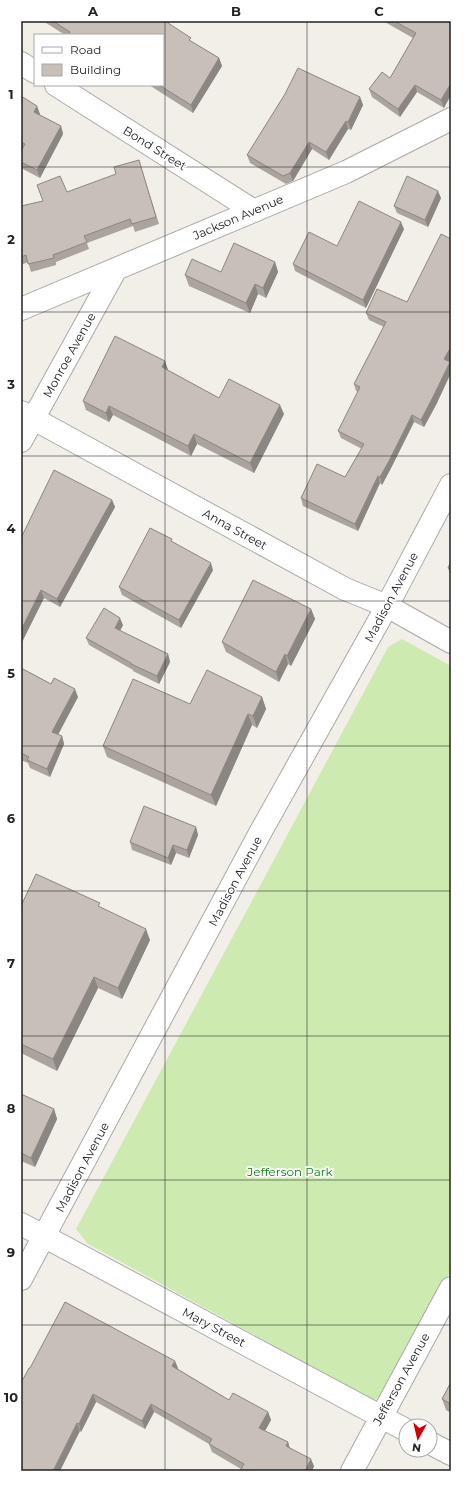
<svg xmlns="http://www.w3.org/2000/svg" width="472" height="1492" viewBox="0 0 472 1492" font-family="Montserrat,sans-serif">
<rect width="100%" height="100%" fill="#f2efe9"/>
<path fill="#cdebb0" d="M402,639L451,666V1270L386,1394L374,1400L88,1244L76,1229L388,647Z"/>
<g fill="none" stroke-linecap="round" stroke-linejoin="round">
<defs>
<path id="minor" d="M21,63L35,72
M56,85L254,211
M21,309L346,172L451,119
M21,412L345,589L387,606L451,642
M21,441L116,269
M21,1224L406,1430
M21,1279L260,833L387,606L451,485
M430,1443L451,1454
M352,1471L451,1288"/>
</defs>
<use href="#minor" stroke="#a9a9a9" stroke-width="24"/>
<use href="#minor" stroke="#fff" stroke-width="22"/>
</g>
<path fill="#aba49e" d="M43,21H165L192,42L219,58L222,66L193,113L149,85H163V35H65Z
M383,21H451L444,108L417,92L400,117L372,97L369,89L390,78L413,38Z
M21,96L40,114L39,115L61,126L63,134L40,178L21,168V151L22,148L21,147Z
M360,97L363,105L351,130L348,129L329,160L312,149L293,181L286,184L250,163L247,155Z
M141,167L159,224L135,232L133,226L87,243L89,249L56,262V265L31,272L28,262L21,265V206L43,201Z
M441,198L428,227L397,213L394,206Z
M404,229L366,308L295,271L293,264L337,246Z
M451,239V359L449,362L437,403L424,427L414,422L391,468L382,485L380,483L358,531L303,506L301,498L345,477L362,449L341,438L338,431L358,392L356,391L354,384L384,327L369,320L366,313L407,302Z
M275,262L278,272L266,298L258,294L250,313L189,286L185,275L221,272Z
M165,361L168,370L219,398L284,414L254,473L197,444L191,456L113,415L109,422L86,410L83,401Z
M112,500L115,507L60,607L44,598L21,644V538Z
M173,542L213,570L181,628L122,595L119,587Z
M451,561V577L448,568Z
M311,609L315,619L291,666L288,664L279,682L226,652L222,642Z
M123,625L120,631L168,654L170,662L159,684L133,671V670L89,645L86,638Z
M21,668L51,684L78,697L58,735L62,736L64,744L50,777L30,768L28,763L21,760Z
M262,697L266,709L257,728L252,725L216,806L107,757L103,746L190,704Z
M196,827L198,835L189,858L176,853L171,865L132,850L130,842Z
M21,906L101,908L150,940L122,999L98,988L57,1071L21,1053Z
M21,1094L54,1109L57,1119L35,1167L21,1161Z
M30,1368H178V1369L229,1400L268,1412L271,1420L265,1431L288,1442L290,1448L314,1466L312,1471H240L241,1469L212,1452L209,1444L154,1412L145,1429L96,1402L81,1432L80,1431Z
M451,1382V1413L446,1410L442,1399Z"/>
<path fill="#8b8681" d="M219,58L222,66L193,113L191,105Z
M451,83V95L444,108L441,100Z
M415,85L417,92L400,117L398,109Z
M360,97L363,105L351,130L348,122Z
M37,106L40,114L36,120L34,112Z
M346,121L348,129L329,160L326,152Z
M61,126L63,134L40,178L37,170Z
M309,142L312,149L293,181L290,173Z
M438,191L441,198L428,227L425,220Z
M401,222L404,229L366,308L363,300Z
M275,262L278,272L266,298L263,288Z
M255,284L258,294L250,313L246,303Z
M451,347V359L447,367L444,359Z
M165,361L168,370L162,367Z
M450,362L451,365V373L437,403L424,427L421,420Z
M280,405L284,414L254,473L250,463Z
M109,406L113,415L109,422L106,413Z
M412,415L414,422L391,468L382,485L380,477Z
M194,434L197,444L191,456L188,446Z
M378,476L380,483L358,531L355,524Z
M112,500L115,507L60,607L57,599Z
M211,563L213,570L181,628L179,620Z
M41,590L44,598L21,644V630Z
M311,609L315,619L291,666L287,656Z
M120,618L123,625L117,636L115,628Z
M168,654L170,662L159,684L157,676Z
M285,654L288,664L279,682L276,672Z
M75,689L78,697L55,740L52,732Z
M262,697L266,709L257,728L253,716Z
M248,714L252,725L216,806L211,795Z
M62,736L64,744L50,777L47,769Z
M196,827L198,835L189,858L187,850Z
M173,845L176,853L171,865L168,858Z
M146,929L150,940L122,999L118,988Z
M94,977L98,988L57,1071L53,1059Z
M54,1109L57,1119L35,1167L31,1158Z
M175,1361L178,1368L175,1374L172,1366Z
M93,1394L96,1402L81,1432L79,1424Z
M151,1404L154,1412L145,1429L142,1421Z
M268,1412L271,1420L262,1436L259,1428Z
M77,1423L80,1431L60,1471H53Z
M288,1442L290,1450L286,1446Z
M311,1459L314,1466L312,1471H305Z"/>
<path fill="#c7bfb8" stroke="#8b8681" d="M53,21H165L191,38L189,40L219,58L191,105L159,85H163V35H72L69,34L70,32Z
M394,21H451V83L441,100L415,85L398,109L369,89L382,72L390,78L416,33Z
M298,68L360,97L348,122L346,121L326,152L309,142L290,173L283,176L247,155L285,94Z
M21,96L37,106L34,112L61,126L37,170L21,162V151L25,144L21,142Z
M139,160L156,217L132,224L130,219L84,236L87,242L53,255L54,258L28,264L26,255L21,257V206L43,201L37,185L60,176L67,192L116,174L114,167Z
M407,176L438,191L425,220L394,206Z
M359,201L401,222L363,300L293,264L309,232L337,246Z
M441,234L451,239V347L444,359L450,362L434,395L421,420L412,415L389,461L380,477L378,476L355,524L301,498L317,464L345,477L364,444L338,431L360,387L354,384L386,322L366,313L377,289L407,302Z
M234,243L275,262L263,288L255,284L246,303L185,275L192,259L221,272Z
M115,336L165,361L162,367L219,398L229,379L280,405L250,463L194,434L188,446L109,406L106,413L83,401Z
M54,470L112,500L57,599L41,590L21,630V538Z
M150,528L172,539L171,541L211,563L179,620L119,587Z
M451,561V569L448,568Z
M253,580L311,609L287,656L285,654L276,672L222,642Z
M104,608L120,618L115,628L168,654L157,676L131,664V663L86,638Z
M21,668L51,684L54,678L75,689L52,732L62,736L47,769L27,760L29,757L21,753Z
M207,670L262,697L253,716L248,714L211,795L103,746L133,679L190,704Z
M144,806L196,827L187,850L173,845L168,858L130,842Z
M36,874L100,903L98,906L146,929L118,988L94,977L53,1059L21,1044V906Z
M21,1094L54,1109L31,1158L21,1153Z
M65,1302L175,1361L172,1366L229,1400L233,1393L268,1412L259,1428L288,1442L286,1446L311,1459L305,1471H240L244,1464L209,1444L212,1439L151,1404L142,1421L93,1394L79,1424L77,1423L53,1471H21V1383L29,1368H30Z
M451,1382V1404L442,1399Z"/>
<path fill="none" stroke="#222" stroke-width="1" stroke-opacity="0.55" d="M165,21V1471M307,21V1471M21,167H451M21,312H451M21,456H451M21,601H451M21,746H451M21,891H451M21,1036H451M21,1180H451M21,1325H451"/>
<g text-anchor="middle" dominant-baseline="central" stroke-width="3.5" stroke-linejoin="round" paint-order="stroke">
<g font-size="12" fill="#222" stroke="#fff">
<text transform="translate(155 148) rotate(32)">Bond Street</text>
<text transform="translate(238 217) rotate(-23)">Jackson Avenue</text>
<text transform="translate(69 355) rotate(-61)">Monroe Avenue</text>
<text transform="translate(235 529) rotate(29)">Anna Street</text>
<text transform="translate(391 597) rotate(-62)">Madison Avenue</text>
<text transform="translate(235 881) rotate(-62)">Madison Avenue</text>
<text transform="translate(82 1167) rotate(-62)">Madison Avenue</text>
<text transform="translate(214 1327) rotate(28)">Mary Street</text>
<text transform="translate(401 1379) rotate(-61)">Jefferson Avenue</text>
</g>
<g font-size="12" fill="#0c8416" stroke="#fff">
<text x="290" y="1171">Jefferson Park</text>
</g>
</g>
<rect width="472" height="1492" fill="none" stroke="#ffffff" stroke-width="44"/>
<rect x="34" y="34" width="130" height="52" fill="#ffffff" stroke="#a7a7a7"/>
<rect x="42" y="47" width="20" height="6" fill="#ffffff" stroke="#a7a7a7"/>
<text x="70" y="54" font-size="12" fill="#222222">Road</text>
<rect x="42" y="64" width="20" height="12" fill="#c7bfb8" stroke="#a7a7a7"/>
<text x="70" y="74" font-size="12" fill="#222222">Building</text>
<g transform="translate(418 1438) rotate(188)"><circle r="19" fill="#ffffff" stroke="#a7a7a7"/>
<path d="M0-3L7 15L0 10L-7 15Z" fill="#d40000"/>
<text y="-6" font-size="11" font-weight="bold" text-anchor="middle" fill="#222222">N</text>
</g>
<rect x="22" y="22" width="428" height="1448" fill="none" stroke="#222" stroke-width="1.5"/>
<g font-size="13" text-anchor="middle" font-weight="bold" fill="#222">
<text x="93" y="16">A</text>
<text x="236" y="16">B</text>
<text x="379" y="16">C</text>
<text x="11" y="99">1</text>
<text x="11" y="244">2</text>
<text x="11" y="389">3</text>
<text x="11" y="533">4</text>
<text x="11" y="678">5</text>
<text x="11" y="823">6</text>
<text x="11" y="968">7</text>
<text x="11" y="1113">8</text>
<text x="11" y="1257">9</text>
<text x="11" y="1402">10</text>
</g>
</svg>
